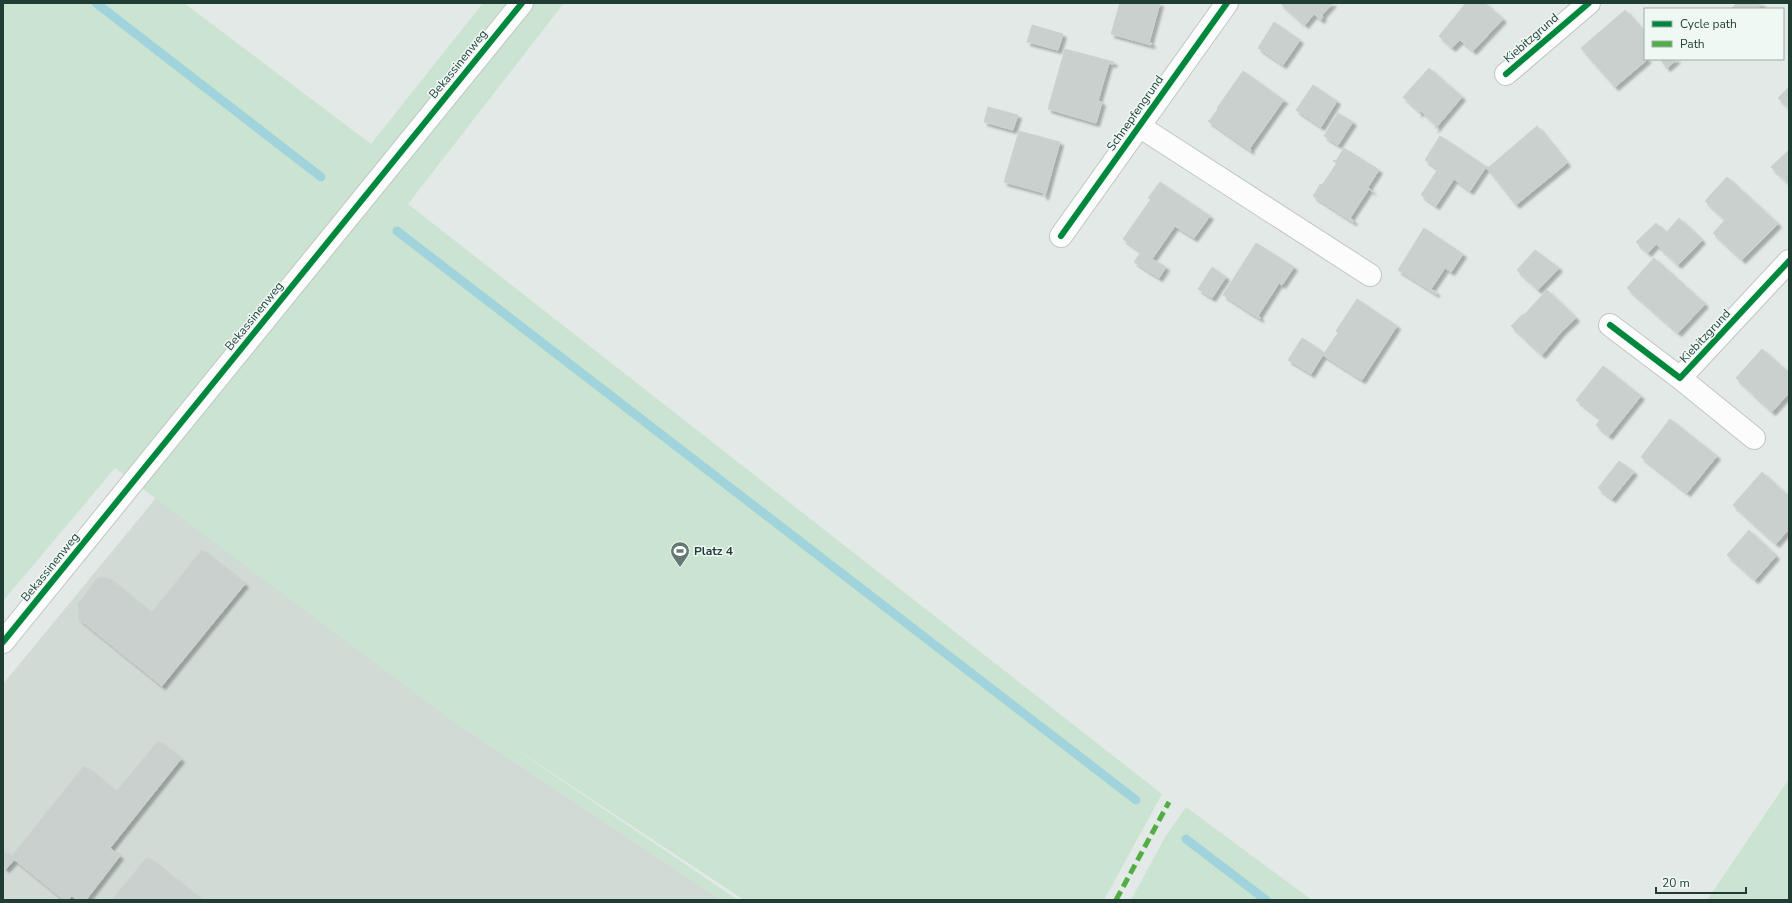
<svg xmlns="http://www.w3.org/2000/svg" width="1792" height="903" viewBox="0 0 1792 903" font-family="'Nunito Sans',sans-serif">
<defs>
<filter id="shadow"><feDropShadow dx="3.5" dy="3.5" stdDeviation="1" flood-color="#0004"/></filter>
</defs>
<rect width="100%" height="100%" fill="#e3e9e6"/>
<path fill="#d0dbd6" d="M156,498L451,719L722,900H3V684Z"/>
<path fill="#cbe4d2" d="M3,3H184L371,144L483,3H564L408,204L1162,794L1104,900H744L502,740L738,900H722L451,719L115,468L3,601Z
M1789,779V900H1707Z
M1186,807L1312,900H1131L1165,837Z"/>
<g fill="none" stroke-linecap="round" stroke-linejoin="round">
<path stroke="#a0d3db" stroke-width="9" d="M96,3L321,177
M397,231L1136,800
M1186,839L1266,900"/>
</g>
<path fill="#cad0cd" stroke="#cbd2cf" filter="url(#shadow)" d="M1120,3H1160L1149,43H1152L1151,45L1111,34Z
M1280,3H1333L1322,15L1323,16L1321,20L1314,14L1305,25Z
M1466,3H1485L1503,19L1473,51L1460,40L1452,48L1439,36Z
M1737,3H1762L1757,9H1731Z
M1625,10L1645,33V59H1648L1615,87L1581,48Z
M1274,22L1300,40L1283,65L1258,48Z
M1032,25L1063,34L1058,50L1027,42Z
M1065,49L1114,62L1113,64L1109,63L1098,101L1102,102L1096,123L1048,109Z
M1660,59H1677L1667,68Z
M1429,68L1462,97L1435,129L1436,125L1421,111L1418,114L1419,111L1403,97Z
M1243,71L1285,101H1283L1250,148L1251,151L1208,121L1210,120L1218,109L1217,108Z
M1313,85L1337,101L1321,127L1296,110Z
M1789,87V108L1778,98Z
M988,107L1018,115L1013,130L984,122Z
M1338,113L1353,122L1338,145L1324,136Z
M1537,126L1567,163L1516,205L1486,167H1489Z
M1019,131L1060,142L1045,196H1043L1044,193L1004,182Z
M1440,136L1454,145L1438,169L1425,160Z
M1454,145L1469,155L1454,179L1438,169Z
M1344,148L1379,170L1368,187L1373,192L1369,189L1350,218L1354,221L1353,222L1313,196L1320,185L1319,184L1322,185L1337,163L1333,161L1334,160L1336,161Z
M1789,150V184L1771,167Z
M1469,155L1486,167L1470,191L1454,179Z
M1438,169L1454,179L1436,206L1421,195Z
M1727,177L1778,224L1742,260L1713,233L1725,220L1705,201Z
M1160,182L1210,216L1194,238L1175,226L1152,259L1166,267L1159,278L1134,262L1141,252L1123,239L1151,199L1148,198Z
M1679,218L1702,240L1690,253L1667,232Z
M1656,223L1690,253L1678,265L1656,244L1648,253L1636,242Z
M1424,228L1463,254L1451,272L1445,268L1431,289L1436,292V294L1398,270Z
M1256,243L1294,267L1282,285L1279,283L1258,316L1261,318L1260,319L1223,295Z
M1535,250L1559,268L1538,290L1517,270Z
M1654,258L1705,304L1678,333L1627,288Z
M1212,267L1226,277L1212,298L1198,289Z
M1547,290L1576,318L1562,331L1542,355L1511,326L1523,314L1524,315Z
M1357,299L1397,326L1362,380L1323,355L1338,333L1336,331Z
M1302,338L1313,345L1300,367L1288,360Z
M1313,345L1324,353L1311,374L1300,367Z
M1762,349L1789,373V393L1772,412L1736,378Z
M1603,366L1641,396L1609,436L1596,425L1601,419L1576,400Z
M1670,419L1717,456L1687,493L1641,457Z
M1619,461L1634,472L1612,499L1598,488Z
M1762,472L1789,497V529L1776,544L1733,505Z
M1749,530L1776,556L1755,580L1727,555Z
M202,550L222,566L191,605L209,620L205,623L169,668L174,671L162,686L121,653L137,634L136,632Z
M222,566L245,584L174,671L169,668L205,623L209,620L191,605Z
M101,577L103,578L106,577L151,613L136,632L137,634L121,653L79,619L78,616L80,615L78,613L79,611L78,604L98,578L99,579Z
M158,741L181,759L110,848L120,856L86,900H77L72,896L68,900H64L11,857L84,766L116,792Z
M3,851L14,860L6,869L3,867Z
M147,857L201,900H112Z"/>
<g fill="none" stroke-linecap="round" stroke-linejoin="round">
<defs>
<path id="street" d="M1506,74L1589,3
M1139,126L1370,275
M1061,236L1227,3
M1610,325L1680,378L1789,261
M1680,378L1754,438
M3,642L522,3"/>
</defs>
<use href="#street" stroke="#c0c6c3" stroke-width="24"/>
<use href="#street" stroke="#fbfcfb" stroke-width="22"/>
<path stroke="#52ad45" stroke-width="5" stroke-dasharray="10 5" stroke-linecap="butt" d="M1116,900L1169,802"/>
<defs>
<path id="cycleway" d="M1506,74L1589,3
M1061,236L1227,3
M1610,325L1680,378L1789,261
M3,642L522,3"/>
</defs>
<use href="#cycleway" stroke="#f0f8f4" stroke-width="8"/>
<use href="#cycleway" stroke="#00873e" stroke-width="6"/>
</g>
<defs>
<symbol id="stadium-pin" viewBox="-11 -11 22 30"><path d="M0 17L-7.5 6A9.5 9.5 0 1 1 7.5 6Z" fill="#647973" stroke="#f0f8f4"/><path d="M0-5a6.5 5 0 1 0 0 10a6.5 5 0 1 0 0-10ZM-3.5-1.8h7v3.6h-7Z" fill="#fff"/></symbol>
</defs>
<g fill-rule="evenodd">
<use href="#stadium-pin" x="669" y="540" width="22" height="30"/>
</g>
<g text-anchor="middle" dominant-baseline="central" stroke-width="3" stroke-linejoin="round" paint-order="stroke">
<g font-size="12" fill="#1f3d35" stroke="#f0f8f4">
<text transform="translate(1531 38) rotate(-41)">Kiebitzgrund</text>
<text transform="translate(458 64) rotate(-51)">Bekassinenweg</text>
<text transform="translate(1135 113) rotate(-55)">Schnepfengrund</text>
<text transform="translate(254 316) rotate(-51)">Bekassinenweg</text>
<text transform="translate(1705 336) rotate(-47)">Kiebitzgrund</text>
<text transform="translate(50 567) rotate(-51)">Bekassinenweg</text>
</g>
<g font-size="12" font-weight="bold" fill="#1f3d35" stroke="#f0f8f4" text-anchor="start">
<text x="694" y="551">Platz 4</text>
</g>
</g>
<rect width="1792" height="903" fill="none" stroke="#1f3d35" stroke-width="8"/>
<rect x="1644" y="8" width="140" height="52" fill="#f0f8f4" stroke="#9cada8"/>
<rect x="1652" y="21" width="20" height="6" fill="#00873e" stroke="#9cada8"/>
<text x="1680" y="28" font-size="12" fill="#1f3d35">Cycle path</text>
<rect x="1652" y="41" width="20" height="6" fill="#52ad45" stroke="#9cada8"/>
<text x="1680" y="48" font-size="12" fill="#1f3d35">Path</text>
<path d="M1656 887v6h90v-6" fill="none" stroke="#1f3d35" stroke-width="2"/>
<text x="1662" y="887" font-size="12" fill="#1f3d35" stroke="#f0f8f4" stroke-width="3" paint-order="stroke">20 m</text>
</svg>
